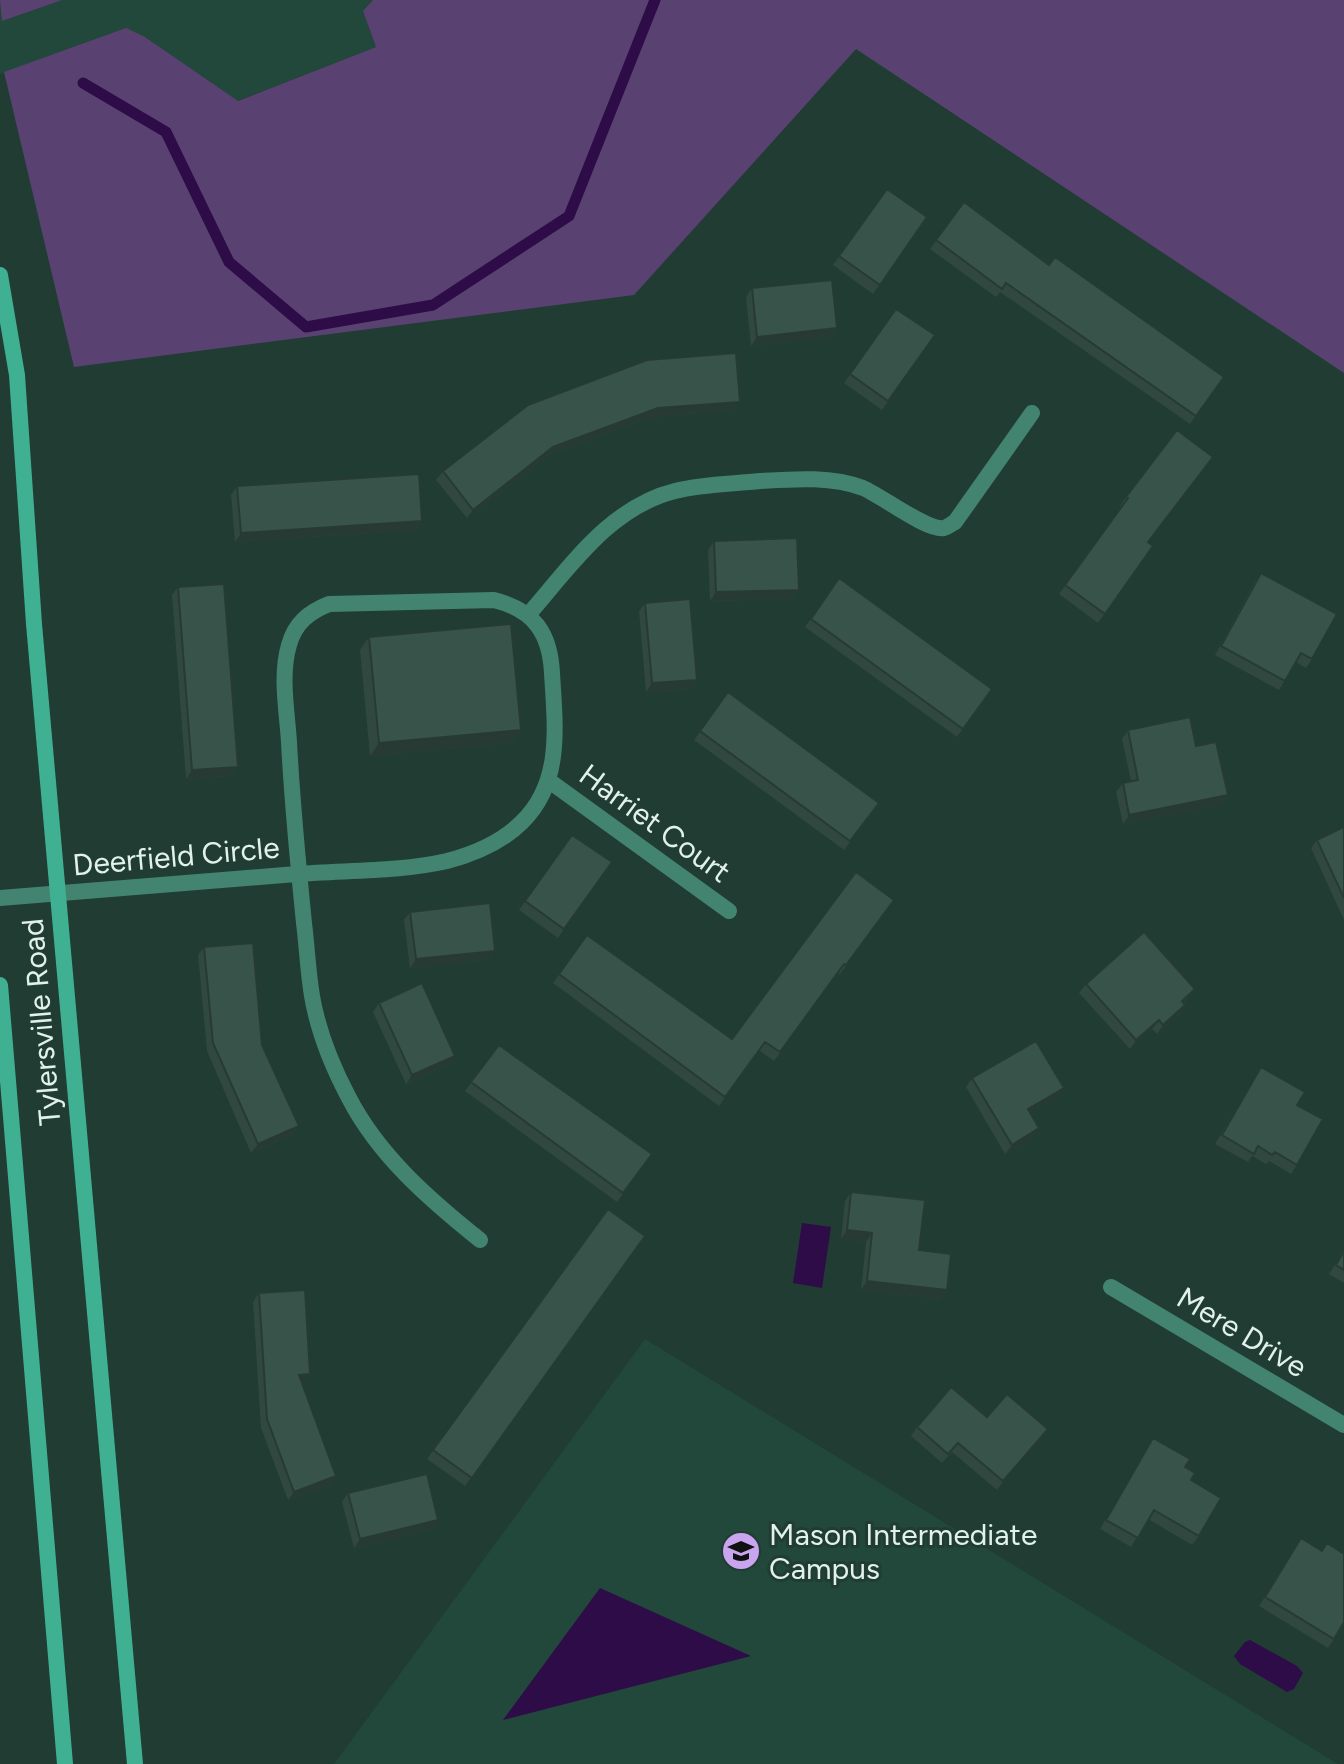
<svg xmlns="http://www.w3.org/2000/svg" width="1344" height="1764" viewBox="0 0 1344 1764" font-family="Figtree,sans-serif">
<rect width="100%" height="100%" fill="#203c33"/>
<path fill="#22473b" d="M0,0H373L363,11L376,47L237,101L145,37L0,74Z
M645,1339L1338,1764H334Z"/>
<path fill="#594271" d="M0,0H62L2,21Z
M373,0H1344V373L856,49L634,295L74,367L4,72L126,28L145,37L238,101L376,47L363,11Z"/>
<path fill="#2e0c48" d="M802,1223L831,1227L822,1288L793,1283Z
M600,1588L751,1656L503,1720Z
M1250,1640L1297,1666L1303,1673L1294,1689L1287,1692L1240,1664L1234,1656L1245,1642Z"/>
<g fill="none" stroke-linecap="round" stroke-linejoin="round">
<path stroke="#2e0c48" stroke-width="11" d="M83,83L166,132L229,262L306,327L433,305L569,216L655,0"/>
<path stroke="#438470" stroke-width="16" d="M528,615C570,567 610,507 675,491C702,484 732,484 760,481C793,479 831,476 863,488C882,496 927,531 944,528C948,527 951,524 955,522L1032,413
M548,780L729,911
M0,898C99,890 198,882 296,874C346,870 399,872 447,861C474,854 502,842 522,822C563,782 555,726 552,673C550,633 534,610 494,600L329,604C309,612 295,623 289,645C280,675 287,711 289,742C292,802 298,863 304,923C307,947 308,972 312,996C318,1031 332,1066 349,1098C379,1156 430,1200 480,1240
M1111,1287L1344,1425"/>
<path stroke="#3fb091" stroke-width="16" d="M0,275L17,375L34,624L135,1764
M0,985L65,1764"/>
</g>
<path fill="#304840" d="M887,189L927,217L873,294L833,265Z
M964,202L1049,265L1224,377L1190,424L1000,292L996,297L930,249Z
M752,288L837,328L831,337L751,346L746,297Z
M896,309L935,335L882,410L844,383Z
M647,360L734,410L652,417L547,456L467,518L436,480L443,471Z
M1177,430L1148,542L1153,546L1098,623L1059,594L1122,507L1120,506L1126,497Z
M237,486L422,521L416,530L235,542L231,495Z
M714,541L799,590L792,599L710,601L708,550Z
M1261,573L1312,659L1306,668L1296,662L1279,690L1215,655L1255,581Z
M839,578L992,689L957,737L805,627Z
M178,587L238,767L231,776L186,779L172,595Z
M645,603L697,680L691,689L646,692L639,611Z
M369,637L521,730L512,743L370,756L360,650Z
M728,692L879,803L844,850L694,740Z
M1128,730L1196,746L1228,795L1222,804L1123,824L1116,792L1123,783L1131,781L1122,739Z
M1344,827V920L1311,848L1317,840Z
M572,835L612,862L558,938L519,910Z
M894,900L840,974L838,973L774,1061L759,1050L719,1106L553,983L587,935L732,1039Z
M410,912L489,959L410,968L404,920Z
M204,947L262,1045L299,1126L292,1135L251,1153L207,1051L198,955Z
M1086,984L1195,989L1183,1003L1185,1005L1179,1014L1157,1034L1152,1029L1130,1049L1079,993Z
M379,1003L449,1064L406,1084L373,1012Z
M499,1045L652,1154L617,1202L465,1091Z
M1261,1067L1297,1165L1291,1174L1269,1161L1266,1164L1252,1156L1248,1162L1215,1144Z
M972,1078L1064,1088L1058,1097L1030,1113L1033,1137L1005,1154L966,1087Z
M851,1192L919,1250L941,1299L861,1290L866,1242L841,1239L845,1201Z
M608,1209L645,1236L465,1486L427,1459Z
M1344,1250V1283L1329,1274Z
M259,1293L304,1383H302L336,1476L330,1485L288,1500L261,1428L253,1302Z
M987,1417L1042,1437L997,1490L952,1452L942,1463L911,1436L917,1427Z
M1153,1438L1185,1467L1191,1480L1199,1536L1192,1545L1148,1519L1131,1547L1100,1529Z
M348,1493L438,1520L432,1529L354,1548L342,1502Z
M1301,1538L1334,1639L1328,1648L1259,1606Z"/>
<path fill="#273b34" d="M837,328L831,337L751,346L757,337Z
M740,402L734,410L652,417L547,456L467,518L473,510L553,447L658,408Z
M422,521L416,530L235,542L241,533Z
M799,590L792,599L710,601L716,592Z
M697,680L691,689L646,692L652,683Z
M521,730L512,743L370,756L379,743Z
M238,767L231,776L186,779L192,770Z
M1228,795L1222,804L1123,824L1129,815Z
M495,951L489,959L410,968L416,959Z
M1185,1005L1179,1014L1157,1034L1163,1025Z
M1159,1020L1152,1029L1130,1049L1136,1040Z
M455,1056L449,1064L406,1084L412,1075Z
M1064,1088L1058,1097L1022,1118L1028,1109Z
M299,1126L292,1135L251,1153L258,1144Z
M1039,1128L1033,1137L1005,1154L1012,1145Z
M847,1230L872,1233L866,1242L841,1239Z
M867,1281L947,1290L941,1299L861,1290Z
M310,1374L304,1383H293L299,1375Z
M1048,1429L1042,1437L997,1490L1003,1481Z
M336,1476L330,1485L288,1500L294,1492Z
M438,1520L432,1529L354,1548L360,1539Z"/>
<path fill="#38544a" stroke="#273b34" stroke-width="2" d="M887,189L927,217L880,285L839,256Z
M964,202L1049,265L1055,257L1224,377L1196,416L1006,283L1002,289L936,240Z
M832,280L837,328L757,337L752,288Z
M896,309L935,335L888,401L850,374Z
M736,353L740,402L658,408L553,447L473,510L443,471L528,405L647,360Z
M1177,430L1213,457L1148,542L1153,546L1105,614L1065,585L1128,498L1126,497Z
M419,474L422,521L241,533L237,486Z
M797,538L799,590L716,592L714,541Z
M1261,573L1337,614L1312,659L1301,653L1285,681L1221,646Z
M839,578L992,689L963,729L811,619Z
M224,584L238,767L192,770L178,587Z
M690,599L697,680L652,683L645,603Z
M511,624L521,730L379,743L369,637Z
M728,692L879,803L850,841L700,731Z
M1190,717L1196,746L1216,742L1228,795L1129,815L1123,783L1138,780L1128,730Z
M1344,827V898L1317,840Z
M572,835L612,862L564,929L525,901Z
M856,872L894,900L846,965L844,964L780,1052L765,1042L725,1097L559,974L587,935L732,1039Z
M490,903L495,951L416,959L410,912Z
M1144,932L1195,989L1182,1001L1185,1005L1163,1025L1159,1020L1136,1040L1086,984Z
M253,943L262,1045L299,1126L258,1144L213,1043L204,947Z
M422,983L455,1056L412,1075L379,1003Z
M1036,1041L1064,1088L1028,1109L1039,1128L1012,1145L972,1078Z
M499,1045L652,1154L623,1193L471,1082Z
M1261,1067L1305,1092L1297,1105L1323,1119L1297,1165L1275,1152L1272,1155L1258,1146L1254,1154L1222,1135Z
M851,1192L925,1200L919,1250L951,1254L947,1290L867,1281L872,1233L847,1230Z
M608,1209L645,1236L472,1478L433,1450Z
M1344,1251V1270L1336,1265Z
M305,1290L310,1374L299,1375L336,1476L294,1492L267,1419L259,1293Z
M951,1387L987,1417L1007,1394L1048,1429L1003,1481L958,1443L948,1454L917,1427Z
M1153,1438L1190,1459L1185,1467L1195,1473L1191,1480L1221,1498L1199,1536L1154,1510L1138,1538L1106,1520Z
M427,1474L438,1520L360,1539L348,1493Z
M1301,1538L1322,1551L1327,1543L1344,1554V1622L1334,1639L1265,1597Z"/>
<defs>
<symbol id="school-disc" viewBox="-11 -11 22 22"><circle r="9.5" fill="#c8a5ee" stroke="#203c33"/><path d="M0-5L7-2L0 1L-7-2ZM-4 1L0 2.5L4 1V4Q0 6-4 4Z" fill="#111"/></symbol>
</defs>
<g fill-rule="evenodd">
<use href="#school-disc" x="719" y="1529" width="44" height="44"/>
</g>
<g text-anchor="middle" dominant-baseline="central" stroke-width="6" stroke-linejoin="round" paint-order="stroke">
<g font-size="30" fill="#e1f1eb" stroke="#203c33">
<text transform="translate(655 823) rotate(36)">Harriet Court</text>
<text transform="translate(176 856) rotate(-5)">Deerfield Circle</text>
<text transform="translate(41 1022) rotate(-95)">Tylersville Road</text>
<text transform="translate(1242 1332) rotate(31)">Mere Drive</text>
</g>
<g font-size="30" fill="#e1f1eb" stroke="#203c33" text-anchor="start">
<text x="769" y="1534">Mason Intermediate<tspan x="769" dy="34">Campus</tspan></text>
</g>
</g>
</svg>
